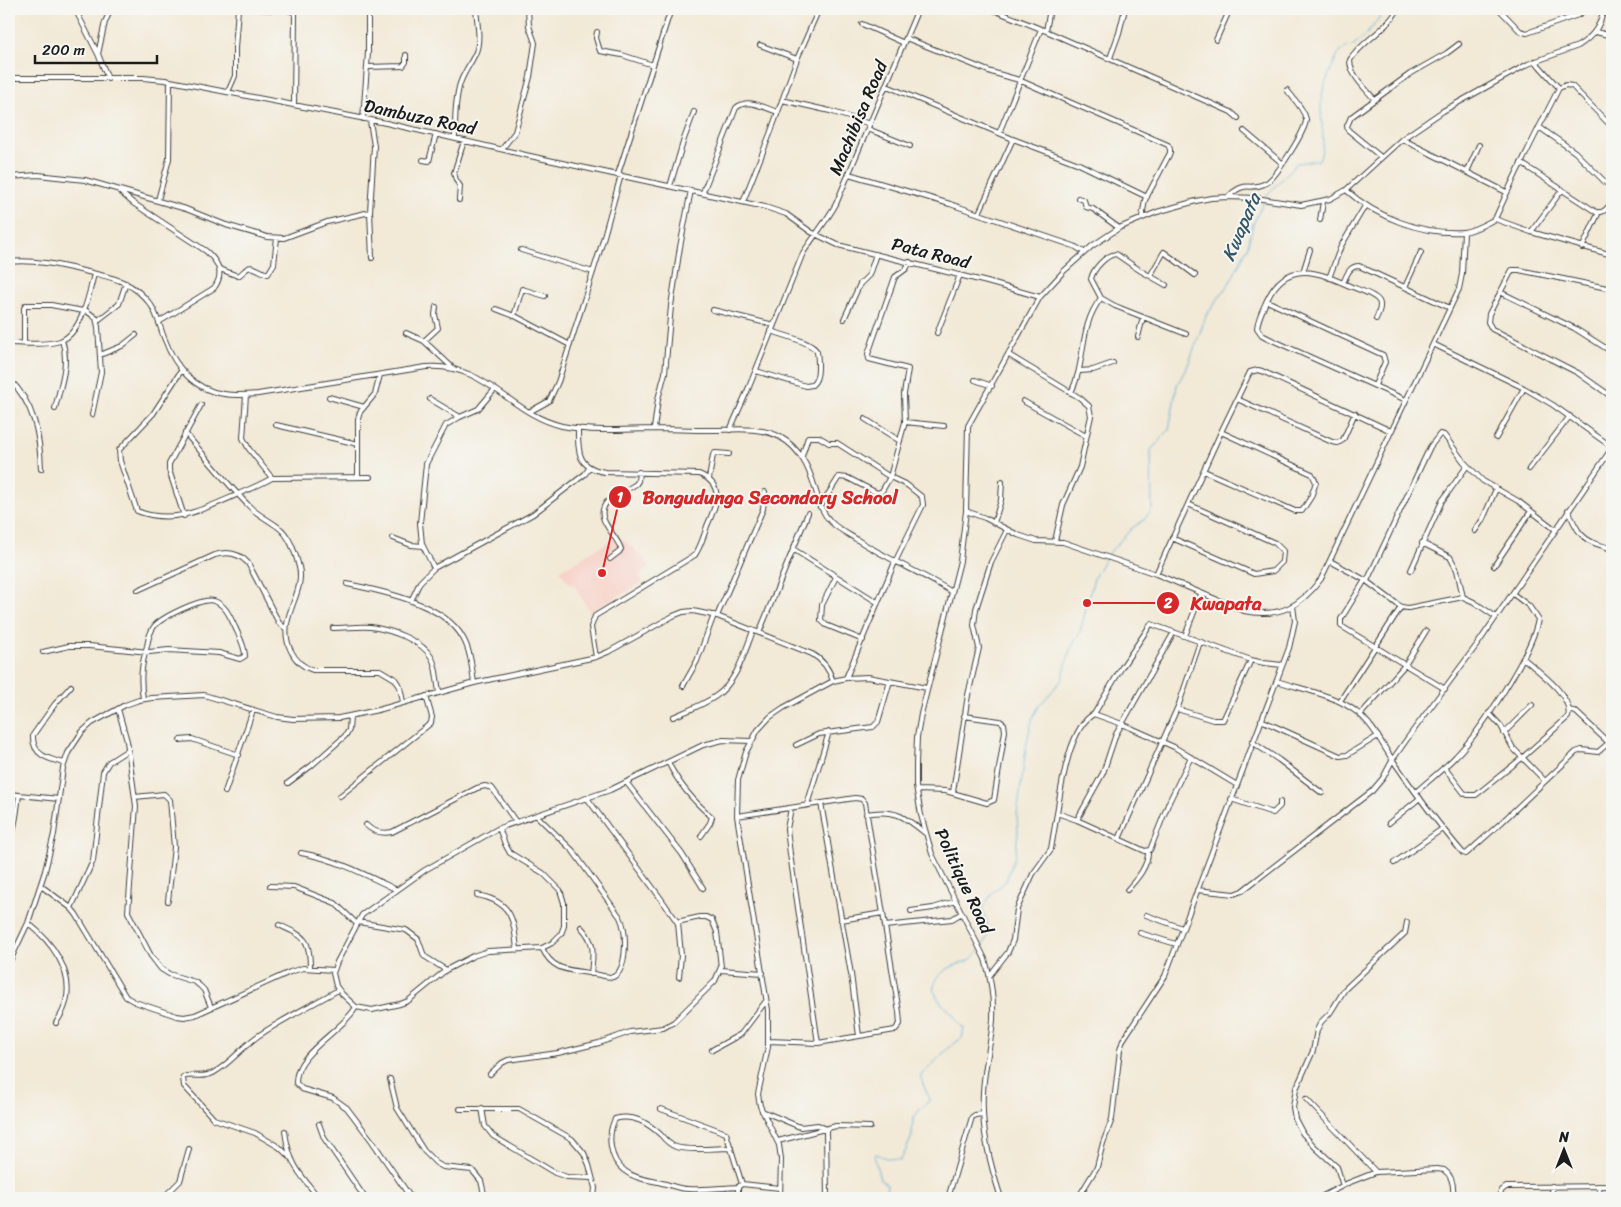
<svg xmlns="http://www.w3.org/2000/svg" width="1621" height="1207" viewBox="0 0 1621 1207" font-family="Sriracha,sans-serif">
<rect width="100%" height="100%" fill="#f6f6f2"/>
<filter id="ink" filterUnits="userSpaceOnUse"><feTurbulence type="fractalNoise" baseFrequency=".02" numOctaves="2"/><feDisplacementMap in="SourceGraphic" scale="10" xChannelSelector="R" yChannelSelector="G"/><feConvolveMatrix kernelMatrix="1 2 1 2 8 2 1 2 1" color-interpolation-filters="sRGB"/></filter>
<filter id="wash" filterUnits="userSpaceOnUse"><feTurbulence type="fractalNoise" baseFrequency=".0096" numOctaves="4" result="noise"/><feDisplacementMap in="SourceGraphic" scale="20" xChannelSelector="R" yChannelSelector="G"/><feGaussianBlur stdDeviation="1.12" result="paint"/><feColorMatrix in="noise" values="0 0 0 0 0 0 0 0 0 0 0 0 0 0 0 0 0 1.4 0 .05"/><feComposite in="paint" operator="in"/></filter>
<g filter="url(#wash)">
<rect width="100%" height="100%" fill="#f2e9d6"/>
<path fill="#f7d1c7" d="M618,536L631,546L650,566L639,576L643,582L590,612L574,585H571L560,571Z"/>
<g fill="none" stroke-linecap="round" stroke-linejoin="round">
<path stroke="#5eafd9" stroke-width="1" d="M1265,197L1297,163L1319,160C1328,140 1318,117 1322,96C1324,83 1332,68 1337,56C1340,48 1348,48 1355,44C1366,37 1379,20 1384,9
M1107,555L1132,528L1144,520L1152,509L1151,450L1169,430L1177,385L1188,365L1206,316L1230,282L1242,259L1247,248L1253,224L1264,201
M981,947C993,934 988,924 982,909L993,892L1006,881L1015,856L1018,833L1017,815L1027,741L1033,717L1039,706L1062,680L1070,650L1080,632L1094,578L1105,558
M895,1198L886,1192L887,1184L880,1180L874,1155L877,1154L886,1158L900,1160L905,1152L912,1136L913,1119L920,1109L929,1101C928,1091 921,1085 921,1075C935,1063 946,1048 962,1038L964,1028C956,1024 956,1016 949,1010C932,997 927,981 949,968C956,964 965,963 971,959C974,957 976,953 979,950"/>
</g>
</g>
<g filter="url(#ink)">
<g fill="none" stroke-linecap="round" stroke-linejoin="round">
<defs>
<path id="minor" d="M75,9L98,54L108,79
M257,9L288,10L292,11L295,14L294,105
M991,9L1046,31L1231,112L1238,118
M1499,9L1520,31L1527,33L1578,15L1586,9
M862,24L904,43
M1046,31L1050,9
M597,32L596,38L600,51L622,55L653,65
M1596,32L1612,36
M906,38L991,72L1019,80L1168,145L1170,149V153L1145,200L1142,217
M1216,40L1230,9
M760,45L797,59
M98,54L105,22L111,9
M1110,58L1119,33L1125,9
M1535,61L1559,88
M368,67L403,66L406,62V55
M9,78H143L165,80L386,123L530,156L765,207L786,214L811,232L838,245L987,282L1040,297
M887,86L1013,139L1079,164L1147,197
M228,92L235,76V48L238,9
M782,100L830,111L870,124
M1375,100C1365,88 1350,75 1350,60C1363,40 1387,30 1398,9
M363,119L368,53V9
M370,121L374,146L370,212L372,258
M1539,127L1575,152L1612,189
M868,129L910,146
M1244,131L1282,163
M999,133L1041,29
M455,139C455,121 455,104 459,87C462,74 471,64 476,52C481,39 477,22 476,9
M1402,139L1506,192
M502,149L515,132L530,77L535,43L529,26L528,9
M1381,157L1348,130L1347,126L1351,117L1410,74L1447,53L1459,44
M423,160L429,161L436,134
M1521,163L1596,212C1604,214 1608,207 1612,202
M1467,172L1479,145
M618,174L671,9
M849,174L950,204L1074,246L1084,252
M9,177L38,175L85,180L186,209L226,225L267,237L284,238L327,222L370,212
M670,186L684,139L694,112
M1346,190C1376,217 1422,235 1463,232C1474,231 1485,224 1495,219C1515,174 1537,131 1559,88L1566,85L1572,86L1612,127
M119,191L133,203L206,251C218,262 225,273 214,288L159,322
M703,192L736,108C748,97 764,108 778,112
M1228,197C1246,179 1249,192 1266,183C1275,179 1307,129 1306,119C1304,109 1293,98 1287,90
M1078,198L1084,200L1086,207L1093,209L1119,228
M158,200L169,159L170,81
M459,200L460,186L456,180L454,173L464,141
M743,202L770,134L797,59L819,9
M979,213L1013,139
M1495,219L1531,232L1612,255
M1320,220L1323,202
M1531,232L1562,190
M1582,248L1599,212
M521,250L593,272
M9,262C36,259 62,266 88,272C100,275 113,277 125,283C135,288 144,296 151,305C158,316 160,328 165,340C175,367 194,390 224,394C235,396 247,395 258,394L426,367C485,362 510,414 562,426C591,432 623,430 653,429C671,429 690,430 709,430C731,430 760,426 780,437C800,448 809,468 815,488C819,501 821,512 831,522C838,529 848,534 856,539C887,559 920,572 952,592
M220,269L238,276C242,274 244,270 248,268C254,265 262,273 268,274L274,264L277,238
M1303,272L1310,250
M1150,276L1164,252L1195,275
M1329,278L1341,246L1365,206
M1343,283C1347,275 1349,266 1359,266L1450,308
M1405,287L1421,252
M1612,289L1519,270H1512L1489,314L1488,322L1492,329L1578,373L1612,397
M1500,292L1574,328L1612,352
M1101,298L1115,306L1186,334
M1267,301L1383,355L1385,362L1375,385
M84,309L96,318L98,327L101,372L92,415
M496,309L517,317L570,345
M713,310L774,325
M514,316L522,289L545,296
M844,319L860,284L869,275L876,254
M1376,319C1378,314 1382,307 1379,301C1374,294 1360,290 1352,287C1319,272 1287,258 1267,300C1263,309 1258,318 1257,328L1262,335L1272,340L1406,400
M97,321L119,304L126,283
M406,333L424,341L453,368
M937,333L960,275
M1138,337L1143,317
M424,341L438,328L435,315L436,307
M9,343C24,343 45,346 60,341C82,333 89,294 94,274
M24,343V308L26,305H51L83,311
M1433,344L1524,388L1553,405L1612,447
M100,355L122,346L136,335
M1009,355L1080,398L1089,406L1091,416L1089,425L1080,467L1063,505L1055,541
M181,371L153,414L119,450L120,461L137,511C172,525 202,510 234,496C247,490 260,485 272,478L370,477
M756,371L806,386L812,385C817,381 818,375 818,368C818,363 818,357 817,352C813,342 782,335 771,331
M1080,371L1093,370L1113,363
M9,379C34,403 40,435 41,469
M975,380L992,386
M1071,393C1087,360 1078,328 1101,298L1091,279C1093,269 1106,255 1116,254L1141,271L1166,285
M246,395L243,438L249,449L272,478
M329,397L364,407
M430,399L460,417
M1237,399L1332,442L1338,443L1343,440L1355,413
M1023,401L1086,436
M55,409C60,386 70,364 62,340
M529,412L549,401L558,382L601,247L621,175
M865,419L900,441
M905,422L944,426
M276,425L358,444
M578,428C578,451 577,468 605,472L699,474C726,485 716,506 707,526C704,536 701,546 695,555L595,616L591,627L596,657
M654,429L658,399L665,373L671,306L680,247L691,190
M730,430L749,387L803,253C814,236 826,222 836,204L918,9
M185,433C206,457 227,484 250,507C258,515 269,520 278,527C289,534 296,554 299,567C306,595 275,619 291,651C296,661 302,667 313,670H380L395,679L400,687L403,702
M1496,438L1524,388
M802,456L808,437H819L829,443H837L890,477L882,491L877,493L848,478L839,477L820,507
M1529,469L1570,416
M1204,471L1295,511H1302L1311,497L1316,482L1312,474L1221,432
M358,477V419L360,412L375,394L380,375
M709,479L713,455L715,453L729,454
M1568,510C1575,525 1578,536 1594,543C1601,546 1607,546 1612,550
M966,511L985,518L1018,535L1036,541L1063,542L1156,574L1244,611C1279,618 1300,607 1321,579L1450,308L1459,289L1462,274L1464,232
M184,516L169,470V464L201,405
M994,523L1001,500L1002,482
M1475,531L1483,519L1496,489
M393,538L411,545L423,546
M1172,538L1254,574L1273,571L1282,562L1283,551L1275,543L1188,504
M1422,543L1450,557L1457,570L1463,597
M793,549L877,602
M610,559L619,552L621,549C616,533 593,519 607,502L636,484L638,481L639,472
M1330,561L1365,580L1401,607L1408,608L1463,597L1474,602L1496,617
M1494,566L1531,511
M434,568L422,544L420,523L426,464L446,425L460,417L478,409L495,389
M1411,570L1442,501L1467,466
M1156,574L1221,432L1250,372L1258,370L1262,371L1391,431
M836,577L822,605L821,620L826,625L863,640
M1365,580L1341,619V626L1445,689
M1367,581L1430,447L1440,434L1444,435L1464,462L1483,481L1518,501L1556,530
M347,584C382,591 445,604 463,638C471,652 472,669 474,683
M138,590L215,555C228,551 239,553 248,563L279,623L285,628
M411,601L420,582L434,568L533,514L585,474L590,467
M717,616L763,509L765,492
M333,628C345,628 359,626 371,627C391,630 422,640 432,658C437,668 437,682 439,692
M759,633L808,513
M1185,636L1201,594
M43,652L69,646H89L149,652L169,650L219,653L240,659L245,656C245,646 239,636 235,627C230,617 226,605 214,601C203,597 159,618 153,628C150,633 148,640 147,646C141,666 140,679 143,699
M846,678L895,562L923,505L922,497L907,485L890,477L905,422L904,394L908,369L869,359L868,354L895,277L906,269L910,262
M1277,681C1304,690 1336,695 1358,713C1373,725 1382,744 1392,759C1414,791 1438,824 1463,853L1466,854L1502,822L1576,752L1582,750L1598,752L1612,740
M683,686L697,661L714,615
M1340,701L1401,607
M118,709L127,741L136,806L128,912L151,956L161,969L169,974L195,982L200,986L204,990L211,1007
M1177,709L1213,720H1223L1251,660
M1569,710L1576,712L1609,743
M1489,713L1501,726L1513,748L1545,781
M1094,714C1069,727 1061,788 1057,813L1077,820L1145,851L1150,850L1169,802L1191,757
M1360,715L1405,665L1426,631
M673,717C687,711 703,705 716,696C737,681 744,654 753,631
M1261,720L1340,756L1347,755L1378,736
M1504,733L1532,705
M180,740L192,739L239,755
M1252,742L1279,760L1322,793
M796,745L819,734L873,727L878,722L890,681
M668,762C679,785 693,801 712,817L710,823L701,836
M64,763C48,759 32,755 33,735L55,704L71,686
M1444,767L1464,793L1468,795H1476L1522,758L1568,717C1574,696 1538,671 1523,658
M626,782L682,854L703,888
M288,783L311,766L345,736L349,730L350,717
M1237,785L1174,747L1122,724L1094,714L1122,667L1151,624L1251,660L1264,663L1282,665
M917,790L946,791L987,803L994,800L1005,731L1004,724L1000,721L964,716
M225,792L253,710
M953,792L968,695L979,648L974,625L976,609L991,562L1007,530
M1416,792C1429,780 1444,769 1456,756C1480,732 1533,652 1538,619L1529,606L1513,594
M9,794L59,799
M340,796L431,723L432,717L426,696
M135,797L164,794L170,800L174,847L168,901
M587,798L659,896L678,923L681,955L679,977
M1231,799L1273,813L1280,806V802
M821,803L851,974L859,1036
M807,805L829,732
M791,808L787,829L790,854L818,1043
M866,814C895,809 904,816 925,833
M537,816L573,851L620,917C627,931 628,970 613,977C605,977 597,974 589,973C567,970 552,970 542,948
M737,816L855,798L862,799L865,803L899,1012L900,1024L895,1030L818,1043L769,1041
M1077,820L1103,773L1116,734L1122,724L1174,632
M1389,823L1420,798
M366,825C373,832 382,834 392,832L477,788L485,786L492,788L516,822
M499,828L505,844L510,853L543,873L560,890L564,903V926L561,934L552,943L542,948L488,951L473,956L446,970L408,1001L400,1004L372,1010L356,1007L342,994L336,986L333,973L337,962L362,915L425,870L499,828L610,790L703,745L723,740L751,741
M1119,839L1179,704L1200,642
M9,851L16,817L19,795
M301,853C336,859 366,875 397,890
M1394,863L1442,829
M41,886L71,908L76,914L126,997L135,1002L177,1016L184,1017L195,1015L290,972L303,968L334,970
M270,886L294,887L335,903L357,924
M1127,890C1136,880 1149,866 1148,851
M1197,890L1234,894L1242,891L1372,791L1383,778L1393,759L1407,739L1479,642L1612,448
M477,895C511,901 514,918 517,950
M71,908L93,861L103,772L109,762L128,750
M911,911L933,908L956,901
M1146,915L1182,928
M841,920L883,913
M358,922L406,930L418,939L424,956L446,970
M28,923C51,941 74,971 66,1002C64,1010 60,1017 56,1023
M279,925C305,937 310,938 310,968
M885,926L952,919L962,913
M581,927C596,943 593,953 591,974
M1140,933L1176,944
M9,963L28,923L45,871L54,834L63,768L68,753L82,732L92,723L125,705L139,700L152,698L204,695L277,717L293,719L339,718L378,710L474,683L596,657L608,652L673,616L683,612L693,611L717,616L812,654C823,660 829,668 833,681
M721,970L763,973
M990,975L1008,952L1013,940L1017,909L1033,874L1051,849L1057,813
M356,1007C342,1032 295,1052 296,1083L302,1089L333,1098L347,1108L372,1141L411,1198
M712,1050L741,1034L766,1001
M490,1074L502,1063L508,1060L558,1053L599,1043L630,1032L663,1028L674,1022L715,981L721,967L717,932L712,920L706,917H700L677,922
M390,1079L397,1108L424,1151L436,1163L443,1167L472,1170L481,1181L485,1198
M1306,1099L1376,1172
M482,1108L485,1126L493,1136L555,1173L567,1177L592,1178
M460,1109H519L572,1139L584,1153L589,1165L595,1188L594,1198
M661,1109L726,1133L742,1184
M762,1111L800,1127L818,1125L826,1129L827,1198
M319,1124L324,1138L365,1198
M285,1131C289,1164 299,1173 319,1198
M778,1141L836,1126L870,1127
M731,1148C718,1148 687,1151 676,1147C670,1145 665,1140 661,1135C648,1123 634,1114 615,1119C607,1135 609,1160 625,1171C635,1179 650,1180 662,1183C671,1185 679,1189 688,1189C705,1190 722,1188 738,1187
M291,1158L279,1147L255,1133L214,1119L184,1086L183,1077C193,1073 201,1079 213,1073C230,1064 242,1047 258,1036C283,1019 312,1005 338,990
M1343,1186L1337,1167L1316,1148L1303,1134L1295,1119L1293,1107L1296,1089L1313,1051L1317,1030L1321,1022L1330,1013L1345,989L1405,933L1407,922
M1599,1186L1600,1198
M163,1198L180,1181L189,1149
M738,1198V1187L742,1184L780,1188
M780,1198L781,1159L779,1145L760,1106L758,1094L768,1047V1010L737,816L738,780L746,752L758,730L770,717L783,708L833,681L846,678L868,677L927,688
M948,1198L972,1117L975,1115L983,1114
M1001,1198C990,1164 981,1129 983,1092C984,1068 991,1044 993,1020C994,999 991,979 985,959L932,854L921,815L916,786V764L917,737L921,714L960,561L966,511L968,426L1040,297L1064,271L1092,246L1119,228L1157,212L1196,201L1211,198L1228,197L1256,198L1301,205L1330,199L1346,190L1402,139L1443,111L1528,64L1578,46C1594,36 1600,26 1604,9
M1078,1198L1097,1167L1103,1143L1112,1119L1120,1050L1123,1040L1165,976L1289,648L1295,621L1293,606
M1319,1198L1348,1183L1376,1172L1437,1169L1444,1170C1453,1176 1454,1188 1453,1198
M1500,1198L1501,1191L1506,1187L1612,1186
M1552,1198V1186"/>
</defs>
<use href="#minor" stroke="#3c3b38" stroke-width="6"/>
<use href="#minor" stroke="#fff" stroke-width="4"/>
</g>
</g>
<g text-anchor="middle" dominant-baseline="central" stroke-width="4" stroke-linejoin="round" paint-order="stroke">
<g font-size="18" fill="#1c1c1c" stroke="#f6f6f2">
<text transform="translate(420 117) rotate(12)">Dambuza Road</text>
<text transform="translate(858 118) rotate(-67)">Machibisa Road</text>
<text transform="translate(931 253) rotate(14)">Pata Road</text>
<text transform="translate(964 881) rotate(65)">Politique Road</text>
</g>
<g font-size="19" font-style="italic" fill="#365768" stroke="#f6f6f2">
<text transform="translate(1241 227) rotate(-67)">Kwapata</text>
</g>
</g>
<path fill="none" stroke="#d62828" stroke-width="2" d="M602 573L620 497M1087 603L1168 603"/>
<g fill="#d62828" stroke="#f6f6f2" stroke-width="2">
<circle cx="602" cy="573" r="5"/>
<circle cx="1087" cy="603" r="5"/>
<circle cx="620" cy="497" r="12"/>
<circle cx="1168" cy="603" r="12"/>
</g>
<g font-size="15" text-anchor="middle" font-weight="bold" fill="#fff">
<text x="620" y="502">1</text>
<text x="1168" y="608">2</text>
</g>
<g font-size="19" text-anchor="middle" font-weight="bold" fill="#d62828" stroke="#f6f6f2" stroke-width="4" stroke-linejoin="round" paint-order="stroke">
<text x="770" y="504">Bongudunga Secondary School</text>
<text x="1226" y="610">Kwapata</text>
</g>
<rect width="1621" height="1207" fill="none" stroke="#f6f6f2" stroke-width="30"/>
<g transform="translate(1564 1150)" stroke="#f6f6f2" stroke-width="4" paint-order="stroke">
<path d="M0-4L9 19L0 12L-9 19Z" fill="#1c1c1c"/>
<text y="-8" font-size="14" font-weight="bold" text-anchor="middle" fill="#1c1c1c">N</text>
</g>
<path d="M35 55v8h122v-8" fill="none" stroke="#1c1c1c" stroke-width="2.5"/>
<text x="42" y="55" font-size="15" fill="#1c1c1c" stroke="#f6f6f2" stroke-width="4" paint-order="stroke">200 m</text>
</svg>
